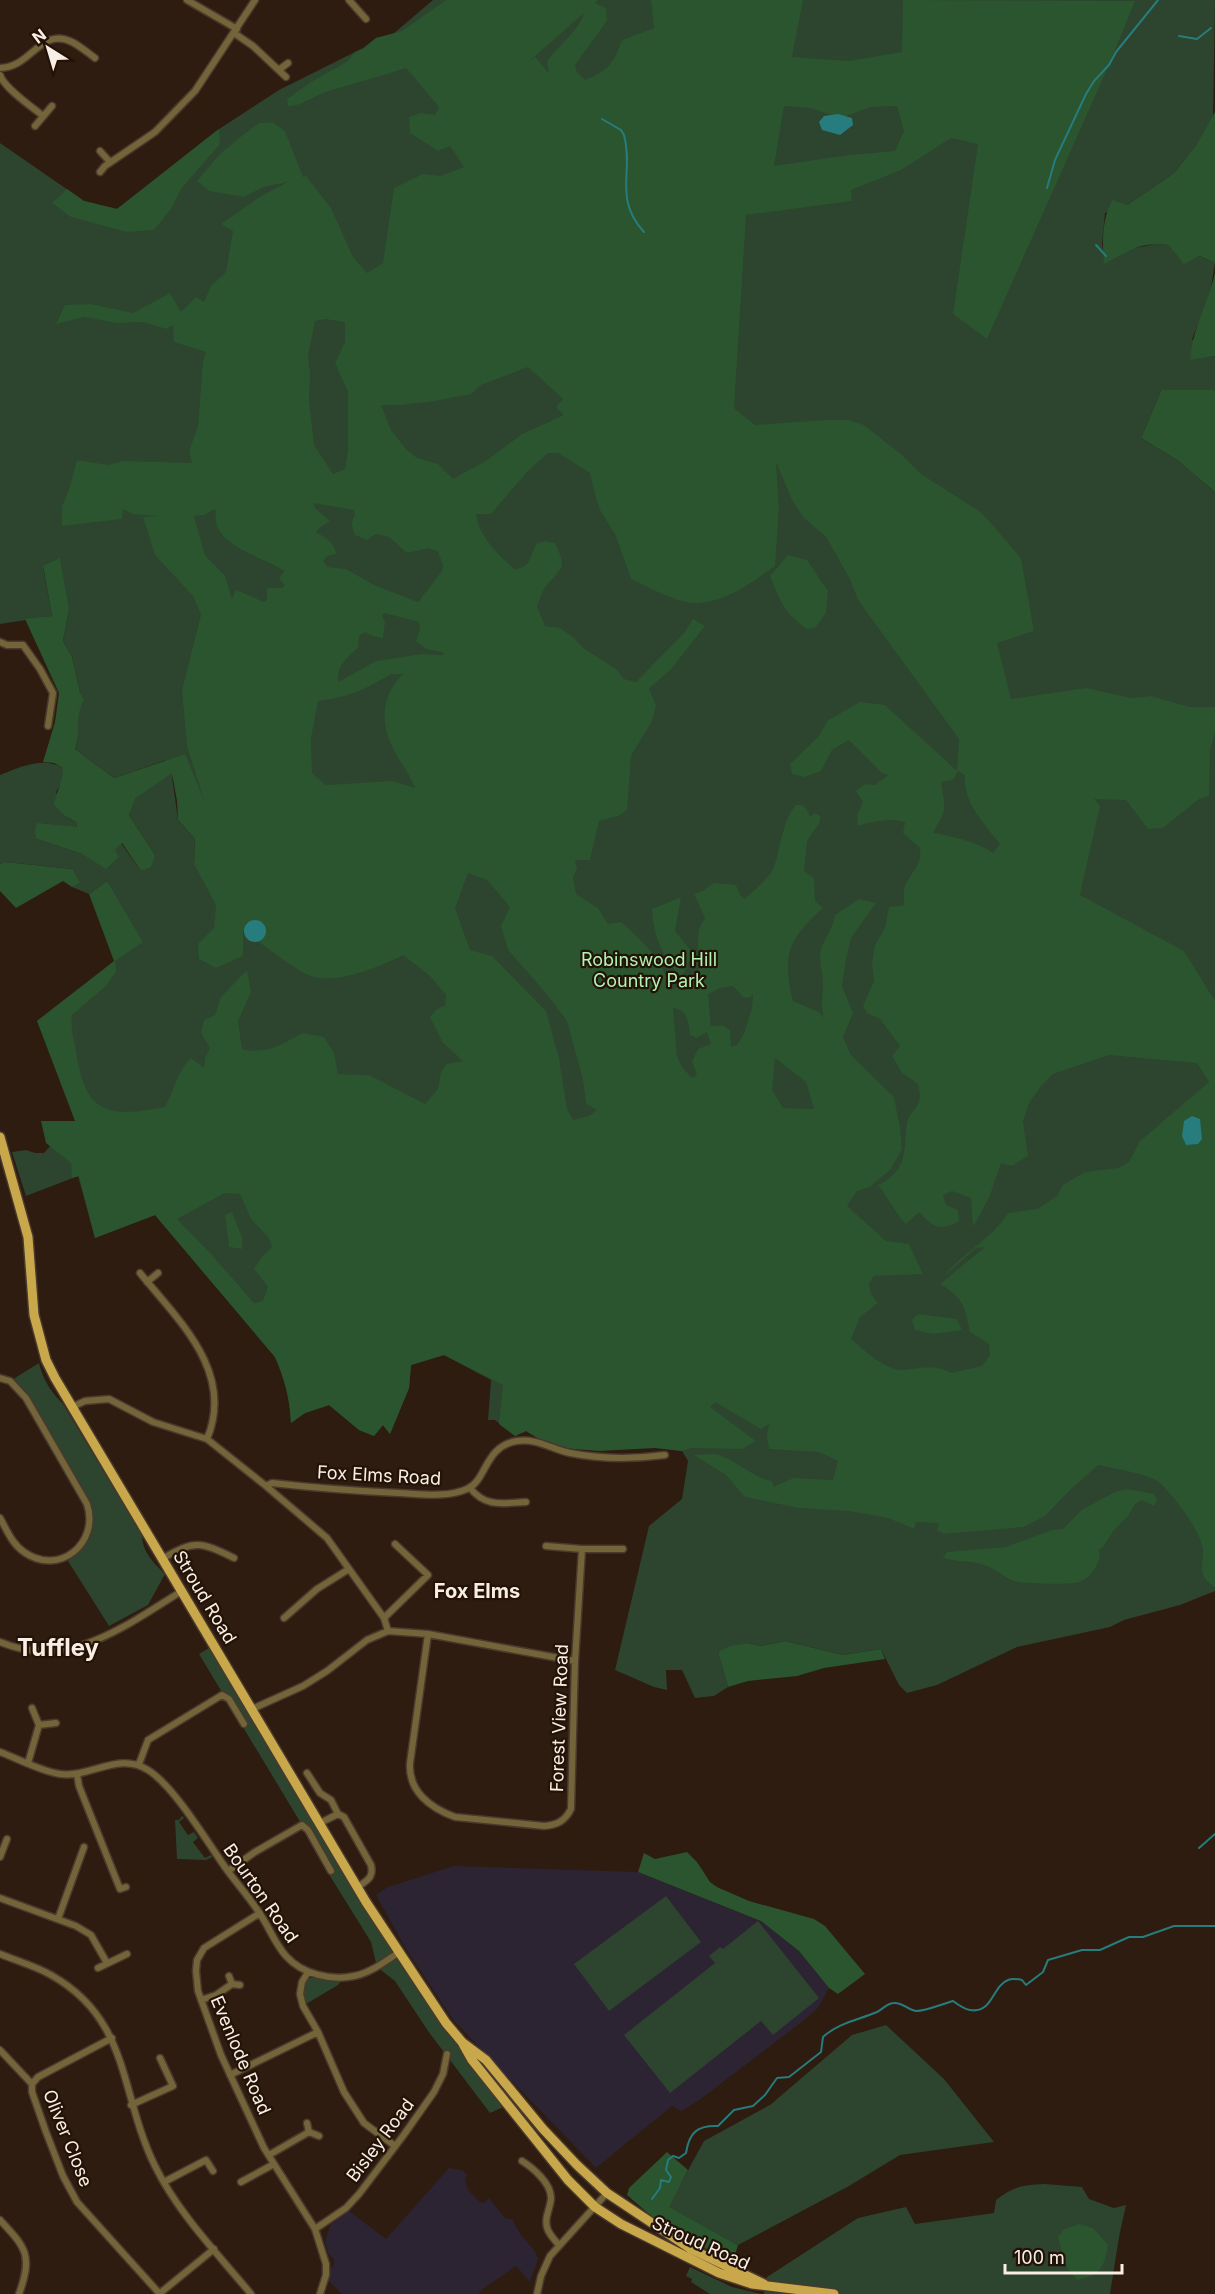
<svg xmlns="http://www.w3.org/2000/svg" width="1215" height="2294" viewBox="0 0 1215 2294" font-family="Inter,sans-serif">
<rect width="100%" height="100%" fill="#2d1c0f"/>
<path fill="#2c2433" d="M454,1866L638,1872L761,1921L799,1951L829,1988L818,2008L803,2021L698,2101L681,2111L672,2106L596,2168L454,2021L406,1949L376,1895L388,1887Z
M449,2168L462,2170L467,2175L465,2180L468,2190L480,2202L484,2203L489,2198L505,2218L512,2219L520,2234L535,2251L538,2259L530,2282L516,2266L480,2291L479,2294H342L329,2281V2271L334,2264V2259L328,2253L325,2241L331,2224L349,2211L386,2239Z"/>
<path fill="#2d442e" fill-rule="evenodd" d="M433,0H1215L1213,117L1196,145L1174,173L1127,205L1105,213L1102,244L1105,263L1130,249L1156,244L1168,245L1184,263L1200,256L1215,263L1210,293L1192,339L1205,357L1215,356V390H1161L1141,438L1177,460L1215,492V1591L1180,1605L1124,1620L1110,1627L1017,1647L937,1685L907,1693L899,1685L881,1649L843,1655L785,1641L761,1646L748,1643L718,1652L728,1687L714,1696L695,1698L682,1670H666L667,1690L654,1687L615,1670L649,1526L682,1499L688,1461L682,1451C673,1450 663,1448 654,1448C604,1447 573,1459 526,1431L515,1436L495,1420H488L491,1380L444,1355L411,1365L409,1388L390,1434L383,1425L374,1436L359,1430L329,1405L305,1413L291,1423C290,1399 285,1380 275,1357L155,1215L95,1238L78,1176L26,1196L12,1152L26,1150L35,1153H44L65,1129L82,1121L37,1021L115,961L107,881L89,894L72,887L79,883L73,869L5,862L0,864V775C20,767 43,756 63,768V781L56,792L65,816L76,822L77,827L36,839L82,854L115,850L121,843L141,871L155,855L129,815L136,798L166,760L114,778L75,749C80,737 76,735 76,724C77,715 80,708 83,700L80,692L72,657L63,641L69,610L43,567L52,616L0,624V143L84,201L117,209L216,131L279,90L363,48L376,38L393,34ZM172,776L221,885L194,864L195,839L178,820Z
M39,1363C43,1380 51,1392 63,1404L142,1535C142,1552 154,1563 165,1574L148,1605L109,1626L68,1561L81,1545L90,1513L26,1398L10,1381Z
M214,1645L366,1902L508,2105L490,2113L428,2031L395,1981L377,1967L371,1942L317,1855L302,1825L199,1654Z
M182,1816L184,1818L179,1822L188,1835L194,1832L198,1838L193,1842L205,1858L211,1855L212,1857L206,1860L177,1859L175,1820H179Z
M666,1896L701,1942L609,2011L574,1964Z
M758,1921L819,1998L773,2035L761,2021L670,2093L624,2035L715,1963L709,1956L720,1947L723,1949Z
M314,1977L331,1981L342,1980L338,1985L306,2004C302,1996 302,1985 309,1978Z
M886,2025L944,2079L994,2142L900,2155L849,2186L738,2245L668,2207L704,2141L770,2105L852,2035Z
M1045,2184L1082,2187L1089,2199L1114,2208L1126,2205L1119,2237L1110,2294H764L767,2277L858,2218L906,2207L915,2224L994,2213L996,2200C1014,2186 1023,2185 1045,2184Z
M690,2267L732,2287L761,2294H710L691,2282L692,2279L686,2276Z"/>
<path fill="#2a552f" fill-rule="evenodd" d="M446,0H598L595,3L606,8L607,21L575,65L577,72L585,80C609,70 613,64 622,40L654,28L651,0H803L792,57L848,61L902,52L903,0L1135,1L1109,65L987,339L953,314L978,144L951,138L901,170L851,190L852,201L746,215L734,408L755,425L825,420H848L864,425L902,455L921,474L982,513L1021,558L1034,631L997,643L1011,699L1086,688L1131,698L1151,696L1190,707H1215V732L1210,750L1209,796L1199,799L1163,828L1148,829L1126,800L1094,799L1100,806L1080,895L1184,951L1215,1001V1587C1197,1576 1203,1569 1203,1551C1203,1534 1171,1491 1157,1481C1148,1474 1111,1468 1098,1465L1070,1490L1045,1516L1023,1527L944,1534L937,1530L939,1523L916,1522L914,1529L888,1518L849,1511L799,1508L745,1497L726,1475L694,1455C702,1455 712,1453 719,1455C738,1461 753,1478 772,1481L774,1487L793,1478L833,1480L838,1461L819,1452L769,1449L767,1437L769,1424L761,1429L715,1402L710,1407L756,1441L742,1449L691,1448L682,1451L655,1448L599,1451L563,1448L539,1439L526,1431L515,1436L499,1424L503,1385L444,1355L411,1365L409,1388L390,1434L383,1425L374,1436L359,1430L329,1405L305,1413L291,1423C290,1399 285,1380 275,1357L155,1215L95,1238L79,1176L72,1178L71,1163L46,1143L41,1121H75L37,1021L114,961L89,894L107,881L143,942L115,961L116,972L106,986L72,1015C70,1030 75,1042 77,1057C87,1117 112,1117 165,1107C175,1089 176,1073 191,1058L204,1068L205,1058L210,1048L201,1033L204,1020L215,1015L221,997L247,970L251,992L238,1021L242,1049C264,1055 284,1044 302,1033L324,1037L334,1053L338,1074L369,1075L425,1104L438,1089L441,1072L446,1064L463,1061L443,1043L430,1017L436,1010L445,1005L446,995L430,976L403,955C382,966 338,984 314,977C297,973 259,941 243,930V956L216,968L199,959L198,944L214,928L216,905L194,864L195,839L178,820L177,801L172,773L136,798L129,815L155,855L151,867L141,871L122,843L115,850L119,857L106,869L82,854L36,839L35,829L37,823L77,827L76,822L65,816L54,805C56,792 63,782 63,768L54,763L43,762L55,722L59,693L25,619L52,616L43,566L60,558L69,610L63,641L72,657L80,692L84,700C73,721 82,732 75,749L114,778L185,754L204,800L187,746L182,690L201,615L193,596L155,555L143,517L157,516L133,514L123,509L122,519L62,526V506L69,490L77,460L108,465L123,461L192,463L189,451L198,426L203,362L206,352L174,342L173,325L166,329L143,322L117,323L84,317L56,324L65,305L91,304L133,313L170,293L181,312L196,297L204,302L211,286L226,272L233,231L221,224L261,196L288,182L263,187L244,197L209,191L197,181L219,155L244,134L259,123L272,122L285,131L303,177L306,176L331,208L353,257L367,273L383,263L394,188L423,174L440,176L464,167L450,146L438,151L410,133L409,117L420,113L435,115L439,107L406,68C380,77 353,83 326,92C313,96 301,107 288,106L287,99L311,82L348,61L355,52L363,49L376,38L402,31ZM584,13C579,30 559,45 547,61L549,73L535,57L527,63ZM784,106L810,108L841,118L871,107L897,106L904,131L895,151L849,155L774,166ZM325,319L345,322V342L335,363L348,392V450L345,469L333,474L314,445L309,400L310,374L308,356L315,321ZM528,367L563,399L556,407L564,415L522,434L487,460L453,479L438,464L417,458L406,449L391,430L381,405H401L435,401L471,394L481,385ZM548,453H558L590,473L596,499L601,512L616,536L631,579C648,587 675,602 693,603C725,603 750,584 775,566L779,508L776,462L791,498L803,517L826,537L850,579L858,600L959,739L957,771L885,705L860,702L828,720L818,737L790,764L792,774L805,777L821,771L832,750L849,740L882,773L888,775L875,785L865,784L856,791L863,802L857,815L858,826C872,821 890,818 905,822L903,833L920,848C922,865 912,871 905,885C903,890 904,899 904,905L889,907L885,928L875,945L872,963L874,981L863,1006L867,1013L880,1019L900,1046L892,1056L902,1073L918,1084C919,1089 921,1097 919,1102C916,1109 909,1115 907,1122C903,1150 909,1170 878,1185C889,1198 894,1212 906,1224L919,1212C933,1227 940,1232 959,1221L958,1210L946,1205L943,1195L952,1191L971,1198L973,1227L989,1198L1001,1163L1012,1166L1028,1156L1023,1121L1029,1103L1042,1085L1053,1074L1109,1055L1197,1063L1209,1082L1140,1141L1129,1162L1118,1168L1085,1172L1063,1185L1057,1196L1037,1209L1008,1213C992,1239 962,1253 943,1277L976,1248L985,1247L940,1284C963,1298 965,1306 970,1332L989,1344L990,1355L982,1366L951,1373C935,1364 922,1368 904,1370C886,1371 864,1350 851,1339L860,1317L878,1303L871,1294L869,1284L874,1276L923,1274L909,1244L886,1241L847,1206L857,1191L870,1187L891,1169L902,1149L900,1128L894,1097L851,1055L843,1037L853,1013L842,986L846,959L851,938L876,903L859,899L835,915C833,927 827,935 822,946C817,958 823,971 823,984C823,996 820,1006 824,1018L819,1012L793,1001C782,955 788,939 823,908L815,901L814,878L804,871L807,841L820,822V816L815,813L810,817C807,809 805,804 796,805C783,818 780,850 774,867C770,878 754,890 745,899L741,896L736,885L714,883L701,892L694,894L705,918C703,922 699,927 699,931C693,961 714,968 678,989L677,987L671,990C664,963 643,940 621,922L608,924L598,908L576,894L573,877L577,869L575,860H590L599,821L618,816L627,810L631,756L652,721L656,705L649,689L672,668L705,626L693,619L684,633L636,682L624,679L616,669L583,648L574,638L560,628L545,626L537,606C540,600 542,590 547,585C563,566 567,568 555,543L546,541L537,543C529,556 532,568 514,569C498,554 479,537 476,514H491L529,470ZM313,503L354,510L355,515C350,523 352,527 355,535L367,540L376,534L389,537L407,553L429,548L438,552L443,565L442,571L418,602L374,585L346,569L327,567L323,561L327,556L336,554C335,542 326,538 316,532L319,528L330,521L315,508ZM215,509C216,515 215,523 218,528C227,549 267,559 284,571L279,579L285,585L282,588H267V600L264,602L236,590L232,599L225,576L205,555L194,516L204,515ZM384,613L419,622L420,629L416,641L426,649L443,652L444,655L422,654L376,661L338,682C337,666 346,658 358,648L359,636L365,632L372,636L383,638L385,622L382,616ZM391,674H403C379,698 380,727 397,756C403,766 411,777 415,788L392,781L326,785L312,773L311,738L318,701C349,697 364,690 391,674ZM958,771L965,775C962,801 984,824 1000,844L993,853C978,842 952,836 933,833C947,807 946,813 941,782L953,780ZM468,873L487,880L510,907L501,926L508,950L545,992L567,1021L583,1080L586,1104L597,1110L589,1116L573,1120L567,1109L559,1058L546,1011L492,956L470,950L455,908ZM733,986L743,997L749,998L753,994L752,1008L744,1034L737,1045L731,1047L730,1030L723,1025L711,1026L708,994L720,988ZM673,1008C687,1009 689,1024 690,1035L696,1038L707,1032L711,1044L698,1049L692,1061L697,1075L692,1078L682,1067L677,1057ZM775,1058L806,1082L814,1109L783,1108L772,1090ZM225,1193L240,1194L251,1219L269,1238L272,1247L261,1258L254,1269L268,1287L263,1301L254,1303L211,1254L177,1219Z
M1215,112V263L1200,256L1184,264L1168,245C1138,241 1129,252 1104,264C1102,241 1102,220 1112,200L1127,205L1174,173L1196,145Z
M219,129L220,144L181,189L171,209L154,230L127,232L71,217L52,203L67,189L84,201L117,209Z
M1215,273V356L1190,360C1192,329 1208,303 1215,273Z
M1161,390H1215V492L1177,460L1141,438Z
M788,555L807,560L828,591L826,613L815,628L807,629C785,614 779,600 770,576Z
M5,862L73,869L80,883L72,887L63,881L16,908L0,891V864Z
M681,897L675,931L692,952L687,967L681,978C663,956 653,938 652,909Z
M232,1212L242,1237V1249L229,1247L225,1215Z
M918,1314L957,1319L962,1330L933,1334L915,1330L912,1320Z
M1127,1489L1154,1494L1157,1500L1154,1506L1142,1500L1135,1504L1128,1516L1114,1530L1103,1547L1099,1549C1102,1561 1092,1578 1079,1582C1073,1585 1020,1584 1014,1581C1002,1576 994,1567 981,1564C969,1561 956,1562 944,1558L941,1561L947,1552L1006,1547L1052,1530L1063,1529L1083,1509L1117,1491Z
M785,1641L843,1655L881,1649L885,1659L824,1668L797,1676L748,1681L728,1687L718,1652L730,1646L748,1643L761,1646Z
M687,1852L697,1862L710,1882L717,1887L749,1901L814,1919L825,1926L865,1974L838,1994L829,1988L799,1951L761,1921L638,1872L644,1853L655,1859Z
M667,2152L688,2170L669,2207L738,2245L733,2262L680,2236L650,2215L627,2195L629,2188Z
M1079,2224L1093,2228L1108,2245C1104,2268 1101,2275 1077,2280L1067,2268L1058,2237L1063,2230Z"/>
<path fill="#277c7d" d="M838,114L852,118L853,125L840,135L822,130L819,122L824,116Z
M244 931a11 11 0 1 1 22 0a11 11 0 1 1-22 0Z
M1192,1116L1200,1119L1202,1139L1198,1144L1186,1145L1182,1136L1184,1121Z"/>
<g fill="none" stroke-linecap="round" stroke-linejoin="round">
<path stroke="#277c7d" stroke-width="2" d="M1179,36L1197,39L1211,28
M602,119L621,130L624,135C634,172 613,198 644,232
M1047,188L1055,160L1086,94L1094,81L1109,65L1116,52L1158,0
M1096,245L1106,256
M1199,1848L1215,1834
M652,2199L660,2188L661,2180L669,2182L671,2177L666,2170L668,2160L673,2156L679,2158L686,2153C689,2133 697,2125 718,2126L734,2110L753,2106L765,2095L777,2078L789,2077L821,2052L823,2037C838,2023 858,2020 877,2012C883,2009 887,2003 894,2003C902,2002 908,2010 916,2011C926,2011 942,2004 953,2001C957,2004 964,2009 970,2010C993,2014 992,1986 1008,1980C1012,1978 1017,1979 1022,1980L1026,1985L1043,1972L1048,1960L1082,1950H1100L1129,1937H1143L1174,1926H1215"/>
<defs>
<path id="street" d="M187,0L237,29
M349,0L366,19
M234,33L253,46L286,77
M0,68C31,68 41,26 72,42C80,46 88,53 95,58
M280,69L288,63
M0,75C4,88 32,107 43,116
M35,126L52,106
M100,151L110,162
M100,172L105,166L155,132L195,91L255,0
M0,642L7,645H23L40,669L53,693L48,726
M140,1273C179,1321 235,1372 207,1439
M147,1282L158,1273
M0,1378L10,1381L26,1398L87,1504C100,1543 59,1577 24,1552C12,1544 7,1530 0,1518
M72,1407L85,1401L109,1399L153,1422L207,1439L266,1486L327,1538L384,1618L388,1631
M266,1486L272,1483C315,1488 357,1491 399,1493C421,1494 447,1498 467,1489C487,1481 484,1446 517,1441C536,1438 552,1449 570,1453C600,1459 634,1459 665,1455
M470,1488C486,1508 503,1503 526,1502
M582,1549H623
M162,1559C195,1539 201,1542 234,1558
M284,1618L317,1589L349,1569
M384,1618L428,1575L395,1544
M428,1634L410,1763C408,1791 430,1808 455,1817L544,1826C557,1825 565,1821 571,1809L575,1661L582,1549L546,1546
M0,1642C69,1671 126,1625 182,1591
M252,1709L303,1686L327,1671L367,1640L388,1631L428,1634L575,1661
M39,1725L56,1723
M0,1752C19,1759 40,1771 60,1774C91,1778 119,1751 148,1770C174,1786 208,1843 227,1870C238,1885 250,1898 260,1914C269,1927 275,1944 286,1956C302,1974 331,1981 354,1976C370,1973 384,1962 398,1953
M28,1763L39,1725L32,1708
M139,1764L148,1740L222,1695L229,1699L244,1724
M307,1773L320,1793L331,1800L338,1814L344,1817L371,1865C374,1878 367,1880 358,1887
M77,1774L79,1786L120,1889L126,1887
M320,1823L338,1814
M0,1857L7,1839
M228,1871L255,1852L302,1825L308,1830L331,1871
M0,1898L76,1926L91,1935L107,1963
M260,1913L204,1948L197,1960L196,1971L198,1991L221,2055L264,2148L315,2229L326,2264V2275L320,2294
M58,1919L84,1847
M0,1954C17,1961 35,1966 51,1975C131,2020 119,2093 155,2166C178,2213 217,2253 251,2294
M98,1968L127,1954
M308,1972L302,1982L300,1994L303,2006L318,2032L344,2092L364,2123L395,2146
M229,1976L232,1984L240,1985
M201,2000L216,1995L232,1984
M0,2050L32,2084
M230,2075L318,2032
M32,2084V2092L46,2132L63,2176L77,2202L159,2293
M32,2084L38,2077L112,2038
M131,2105L173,2086L160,2058
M307,2123L309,2132L319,2136
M269,2155L309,2132
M522,2161C533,2168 551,2183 551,2198C551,2202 549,2208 548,2212C543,2227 549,2234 559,2245
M164,2182L206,2160L213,2171
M241,2182L274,2164
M0,2220C26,2248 33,2255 19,2294
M315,2229L346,2208L359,2194L403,2136L434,2092L443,2074L447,2054
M159,2294L214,2249
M537,2294L541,2276L550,2256L607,2193"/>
<path id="primary" d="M0,1137L28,1237L34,1315L46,1360L55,1378L366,1902L446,2023L462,2042L486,2060L543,2129L577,2165L607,2193L691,2249L764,2284
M463,2044L472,2060L568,2180L595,2207L621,2224L719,2273L752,2284L834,2294"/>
</defs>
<use href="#street" stroke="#4a392d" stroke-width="9"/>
<use href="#primary" stroke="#4a392d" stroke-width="12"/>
<use href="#street" stroke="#73643a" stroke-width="6"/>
<use href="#primary" stroke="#c8a84b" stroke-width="9"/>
</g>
<g text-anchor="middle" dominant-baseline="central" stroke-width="4.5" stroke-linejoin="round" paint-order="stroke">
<g font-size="18" fill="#b0f3b4" stroke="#231307">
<text x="649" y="959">Robinswood Hill<tspan x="649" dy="21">Country Park</tspan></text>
</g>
<g font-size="18" fill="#f9eee5" stroke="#231307">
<text transform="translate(379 1475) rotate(3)">Fox Elms Road</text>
<text transform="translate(205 1597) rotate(59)">Stroud Road</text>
<text transform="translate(559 1718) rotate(-88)">Forest View Road</text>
<text transform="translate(261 1893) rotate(55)">Bourton Road</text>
<text transform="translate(241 2055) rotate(67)">Evenlode Road</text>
<text transform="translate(68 2138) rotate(68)">Oliver Close</text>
<text transform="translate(380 2140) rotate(-53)">Bisley Road</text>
<text transform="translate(701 2243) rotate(24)">Stroud Road</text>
</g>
<g font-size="20" font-weight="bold" fill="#f9eee5" stroke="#231307">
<text x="477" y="1591">Fox Elms</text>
</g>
<g font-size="24" font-weight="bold" fill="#f9eee5" stroke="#231307">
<text x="58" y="1647">Tuffley</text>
</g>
</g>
<g transform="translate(48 48) rotate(323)" stroke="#231307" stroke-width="4.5" paint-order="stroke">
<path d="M0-4.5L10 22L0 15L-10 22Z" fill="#f9eee5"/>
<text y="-9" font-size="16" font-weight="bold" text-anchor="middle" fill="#f9eee5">N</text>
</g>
<path d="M1005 2264v9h117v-9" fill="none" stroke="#f9eee5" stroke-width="3"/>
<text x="1014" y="2264" font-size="18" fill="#f9eee5" stroke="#231307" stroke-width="4.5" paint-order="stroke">100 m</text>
</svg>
